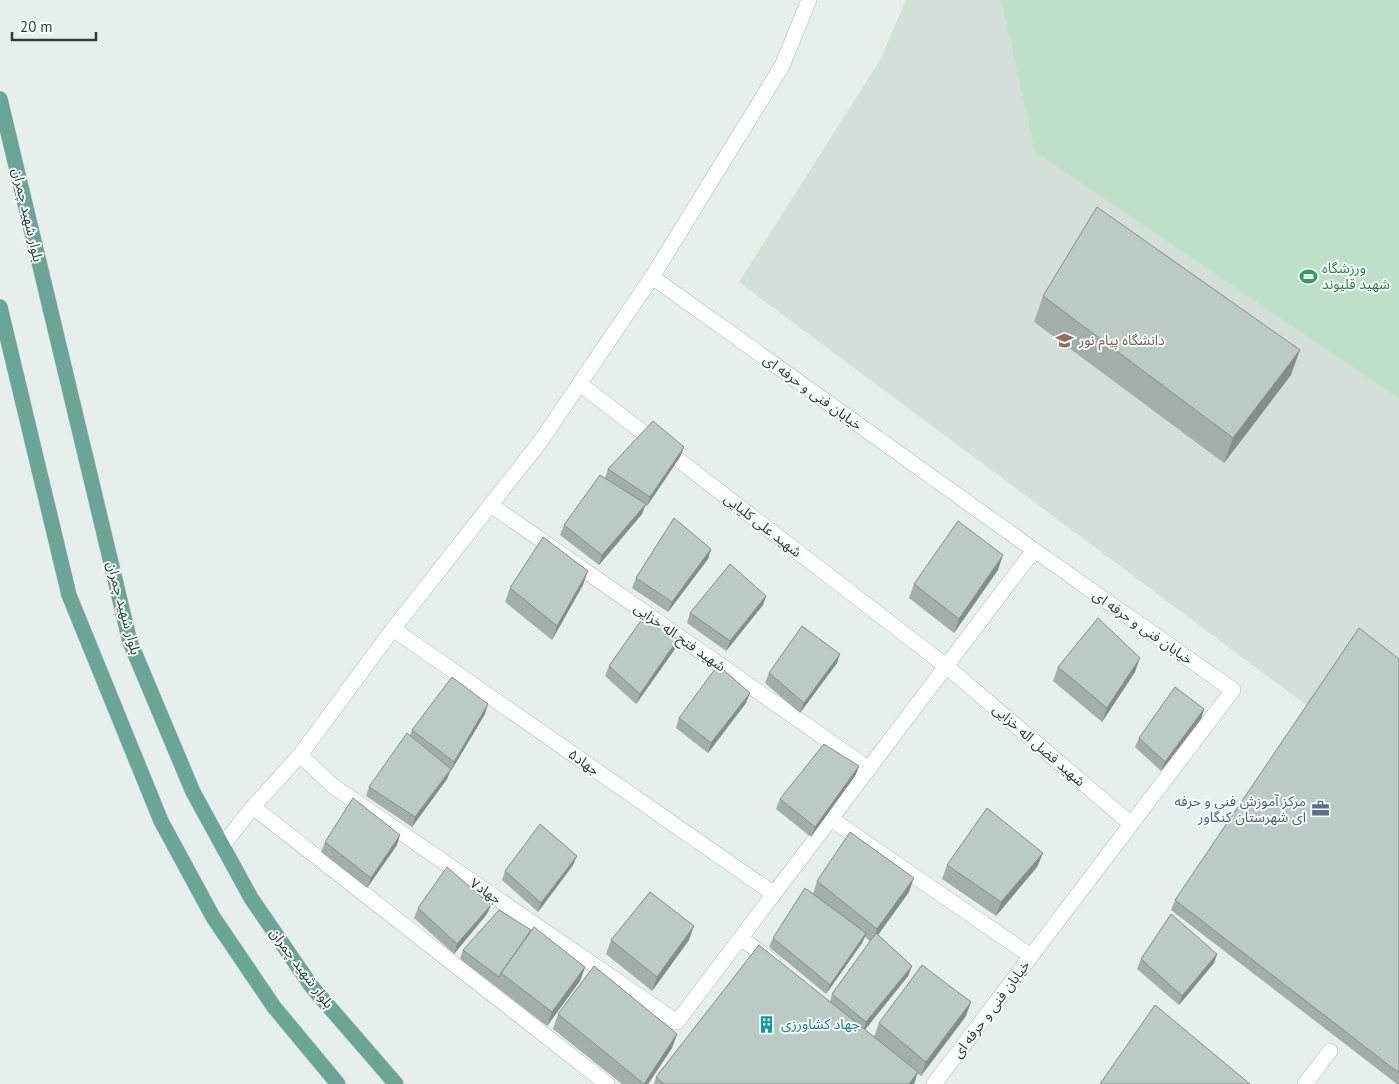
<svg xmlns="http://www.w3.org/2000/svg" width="1399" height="1084" viewBox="0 0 1399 1084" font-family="'PT Sans','Noto Sans Arabic',sans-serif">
<rect width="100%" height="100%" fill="#e6efeb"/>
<path fill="#d4dfda" d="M906,0H1001L1035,152L1399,399V672L1309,707L739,282L880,60Z"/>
<path fill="#bfe0c8" d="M1001,0H1399V399L1035,152Z"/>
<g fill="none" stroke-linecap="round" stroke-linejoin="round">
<defs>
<path id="minor" d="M652,277L1034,550L1233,690L934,1084
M580,384L946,666L1131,824
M491,505L869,769
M393,629L774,894
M300,755L333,786L677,1022L1034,550
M253,807L607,1084
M831,819L1031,956
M223,845L253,807L300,755L393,629L540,442L652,277L782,66L809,0
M741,938L773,962
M1305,1084L1330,1051"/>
<path id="major" d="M0,99L130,642L193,792L251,898L312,987L396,1084
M0,307L69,595L161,821L213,917L274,1007L338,1084"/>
</defs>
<use href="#minor" stroke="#a8b8b2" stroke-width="16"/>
<use href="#major" stroke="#c2cac8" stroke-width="16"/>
<use href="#minor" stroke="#fff" stroke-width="15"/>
<use href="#major" stroke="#6aa596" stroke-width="15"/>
</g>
<path fill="#a1aea9" d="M1043,296L1291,375L1224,463L1034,322Z
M684,447L680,457L647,506L645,505L642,514L599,565L560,535L564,525L605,478L608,469Z
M711,549L708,559L668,612L632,588L636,578Z
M998,570L954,633L909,598L914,584Z
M583,585L552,640L505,602L510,588Z
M766,596L763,605L726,651L687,623L690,613Z
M678,639L675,649L636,704L605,676L609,666Z
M1399,659V1084H1397L1171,910L1175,900Z
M837,663L800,713L765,683L769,673Z
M1058,667L1135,672L1102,722L1053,681Z
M746,703L708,753L676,728L679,718Z
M1204,709L1201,719L1161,771L1135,747L1139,738Z
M485,714L451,771H450L447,779L412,827L366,796L369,787L410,735L412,730Z
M859,766L855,776L811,837L776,809L780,799Z
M325,842L397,845L367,888L321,852Z
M1043,853L1037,867L996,916L942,879L947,865Z
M573,865L538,912L502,880L505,871Z
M817,881L909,892L878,935L912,966L908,976L865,1030L874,1037L879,1023L966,1016L921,1076L917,1073L914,1084H654L656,1077L830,1002L832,994L870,941L865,937L862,943L826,994L769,947L773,938L813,894Z
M418,908L487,914L454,954L414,918Z
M611,940H689L652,991L606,954Z
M463,950L585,967L580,981L547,1026L460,959Z
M1217,954L1214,963L1179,1005L1137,969L1141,959Z
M558,1014L677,1034L672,1048L648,1084H622L553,1029Z"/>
<path fill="#838d89" d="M1300,350L1291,375L1224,463L1233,438Z
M684,447L680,457L647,506L650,497Z
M646,504L642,514L599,565L602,555Z
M711,549L708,559L668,612L672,602Z
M1003,555L998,570L954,633L959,619Z
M588,571L583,585L552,640L557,626Z
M766,596L763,605L726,651L730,641Z
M678,639L675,649L636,704L640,694Z
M840,654L837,663L800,713L804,703Z
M1140,658L1135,672L1102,722L1107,708Z
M750,693L746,703L708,753L711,743Z
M488,704L485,714L451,771L454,762Z
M1204,709L1201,719L1161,771L1165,762Z
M859,766L855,776L811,837L815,827Z
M451,769L447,779L412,827L415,817Z
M400,835L397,845L367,888L371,878Z
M1043,853L1037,867L996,916L1001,902Z
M577,856L573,865L538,912L541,903Z
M914,878L909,892L872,943L877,929Z
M491,905L487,914L454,954L457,944Z
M694,926L689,940L652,991L657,977Z
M866,933L862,943L826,994L830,985Z
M1217,954L1214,963L1179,1005L1182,996Z
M912,966L908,976L863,1032L866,1022Z
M585,967L580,981L547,1026L552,1012Z
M971,1002L966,1016L921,1076L926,1062Z
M677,1034L672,1048L648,1084H644Z
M918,1072L914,1084H909Z"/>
<path fill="#bbcac4" stroke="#838d89" d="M1097,207L1300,350L1233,438L1043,296Z
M653,421L684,447L650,497L608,469Z
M600,475L646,504L602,555L564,525Z
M674,518L711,549L672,602L636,578Z
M958,521L1003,555L959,619L914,584Z
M543,537L588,571L557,626L510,588Z
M730,564L766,596L730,641L690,613Z
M647,612L678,639L640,694L609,666Z
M1098,618L1140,658L1107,708L1058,667Z
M802,626L840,654L804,703L769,673Z
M1359,628L1399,659V1073L1175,900Z
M718,665L750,693L711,743L679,718Z
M452,677L488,704L454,762L412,730Z
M1175,687L1204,709L1165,762L1139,738Z
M407,733L451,769L415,817L369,787Z
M824,744L859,766L815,827L780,799Z
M353,798L400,835L371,878L325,842Z
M987,808L1043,853L1001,902L947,865Z
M540,824L577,856L541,903L505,871Z
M850,832L914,878L877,929L817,881Z
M447,867L491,905L457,944L418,908Z
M805,888L866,933L830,985L773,938Z
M650,892L694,926L657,977L611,940Z
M499,910L531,930L501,973L499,977L463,950Z
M1171,914L1217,954L1182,996L1141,959Z
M534,927L585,967L552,1012L501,973Z
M876,933L912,966L866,1022L832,994Z
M759,945L918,1072L909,1084H664L656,1077Z
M922,965L971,1002L926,1062L879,1023Z
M594,966L677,1034L644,1084L558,1014Z
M1155,1005L1250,1084H1100Z"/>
<defs>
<symbol id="stadium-bare" viewBox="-9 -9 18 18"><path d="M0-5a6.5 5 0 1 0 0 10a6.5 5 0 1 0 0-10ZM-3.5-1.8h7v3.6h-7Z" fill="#2e9e5b" stroke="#f7fbf9" stroke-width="2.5" paint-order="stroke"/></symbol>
<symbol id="university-bare" viewBox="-9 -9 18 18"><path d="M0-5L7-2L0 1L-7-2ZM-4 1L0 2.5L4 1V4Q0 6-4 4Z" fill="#8d6e63" stroke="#f7fbf9" stroke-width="2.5" paint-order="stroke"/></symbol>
<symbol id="office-bare" viewBox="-9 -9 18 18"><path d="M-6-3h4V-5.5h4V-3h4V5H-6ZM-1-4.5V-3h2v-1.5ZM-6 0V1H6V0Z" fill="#5c6f8a" stroke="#f7fbf9" stroke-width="2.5" paint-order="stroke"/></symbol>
<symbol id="building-bare" viewBox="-9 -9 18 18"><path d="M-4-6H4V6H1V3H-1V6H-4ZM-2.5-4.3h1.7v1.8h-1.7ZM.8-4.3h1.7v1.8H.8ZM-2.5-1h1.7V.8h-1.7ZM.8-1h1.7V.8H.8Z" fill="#0f9aa8" stroke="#f7fbf9" stroke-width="2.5" paint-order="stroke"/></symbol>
</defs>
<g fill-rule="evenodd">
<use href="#stadium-bare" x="1296" y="264" width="25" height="25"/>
<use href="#university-bare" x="1052" y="328" width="25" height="25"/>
<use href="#office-bare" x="1308" y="796" width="25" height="25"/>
<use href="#building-bare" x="754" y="1012" width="25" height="25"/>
</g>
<g text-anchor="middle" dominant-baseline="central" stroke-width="4" stroke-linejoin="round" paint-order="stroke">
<g font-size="14" fill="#24423a" stroke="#f7fbf9">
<text transform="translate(28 215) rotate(77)">بلوار شهید چمران</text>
<text transform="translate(813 392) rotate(36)">خیابان فنی و حرفه ای</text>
<text transform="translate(763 525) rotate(38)">شهید علی کلیایی</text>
<text transform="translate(124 608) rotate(75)">بلوار شهید چمران</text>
<text transform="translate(1143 627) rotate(35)">خیابان فنی و حرفه ای</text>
<text transform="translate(680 637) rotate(35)">شهید فتح اله خزایی</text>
<text transform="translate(1039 745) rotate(41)">شهید فضل اله خزایی</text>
<text transform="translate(584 762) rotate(35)">جهاد۵</text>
<text transform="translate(486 891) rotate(34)">جهاد۷</text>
<text transform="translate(302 968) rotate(53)">بلوار شهید چمران</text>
<text transform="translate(991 1009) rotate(-53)">خیابان فنی و حرفه ای</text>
</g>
<g font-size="14" fill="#27864d" stroke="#f7fbf9" text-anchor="start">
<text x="1322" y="268">ورزشگاه<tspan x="1322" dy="16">شهید قلیوند</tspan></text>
</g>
<g font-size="14" fill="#785e54" stroke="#f7fbf9" text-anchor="start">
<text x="1079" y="340">دانشگاه پیام نور</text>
</g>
<g font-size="14" fill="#4e5e75" stroke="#f7fbf9" text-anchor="end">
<text x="1306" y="801">مرکز آموزش فنی و حرفه<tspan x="1306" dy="16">ای شهرستان کنگاور</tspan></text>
</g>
<g font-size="14" fill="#0d838f" stroke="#f7fbf9" text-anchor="start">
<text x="781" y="1024">جهاد کشاورزی</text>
</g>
</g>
<path d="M12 32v8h84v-8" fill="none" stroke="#24423a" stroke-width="2.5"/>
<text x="20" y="32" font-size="15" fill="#24423a" stroke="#f7fbf9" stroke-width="4" paint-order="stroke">20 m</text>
</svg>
